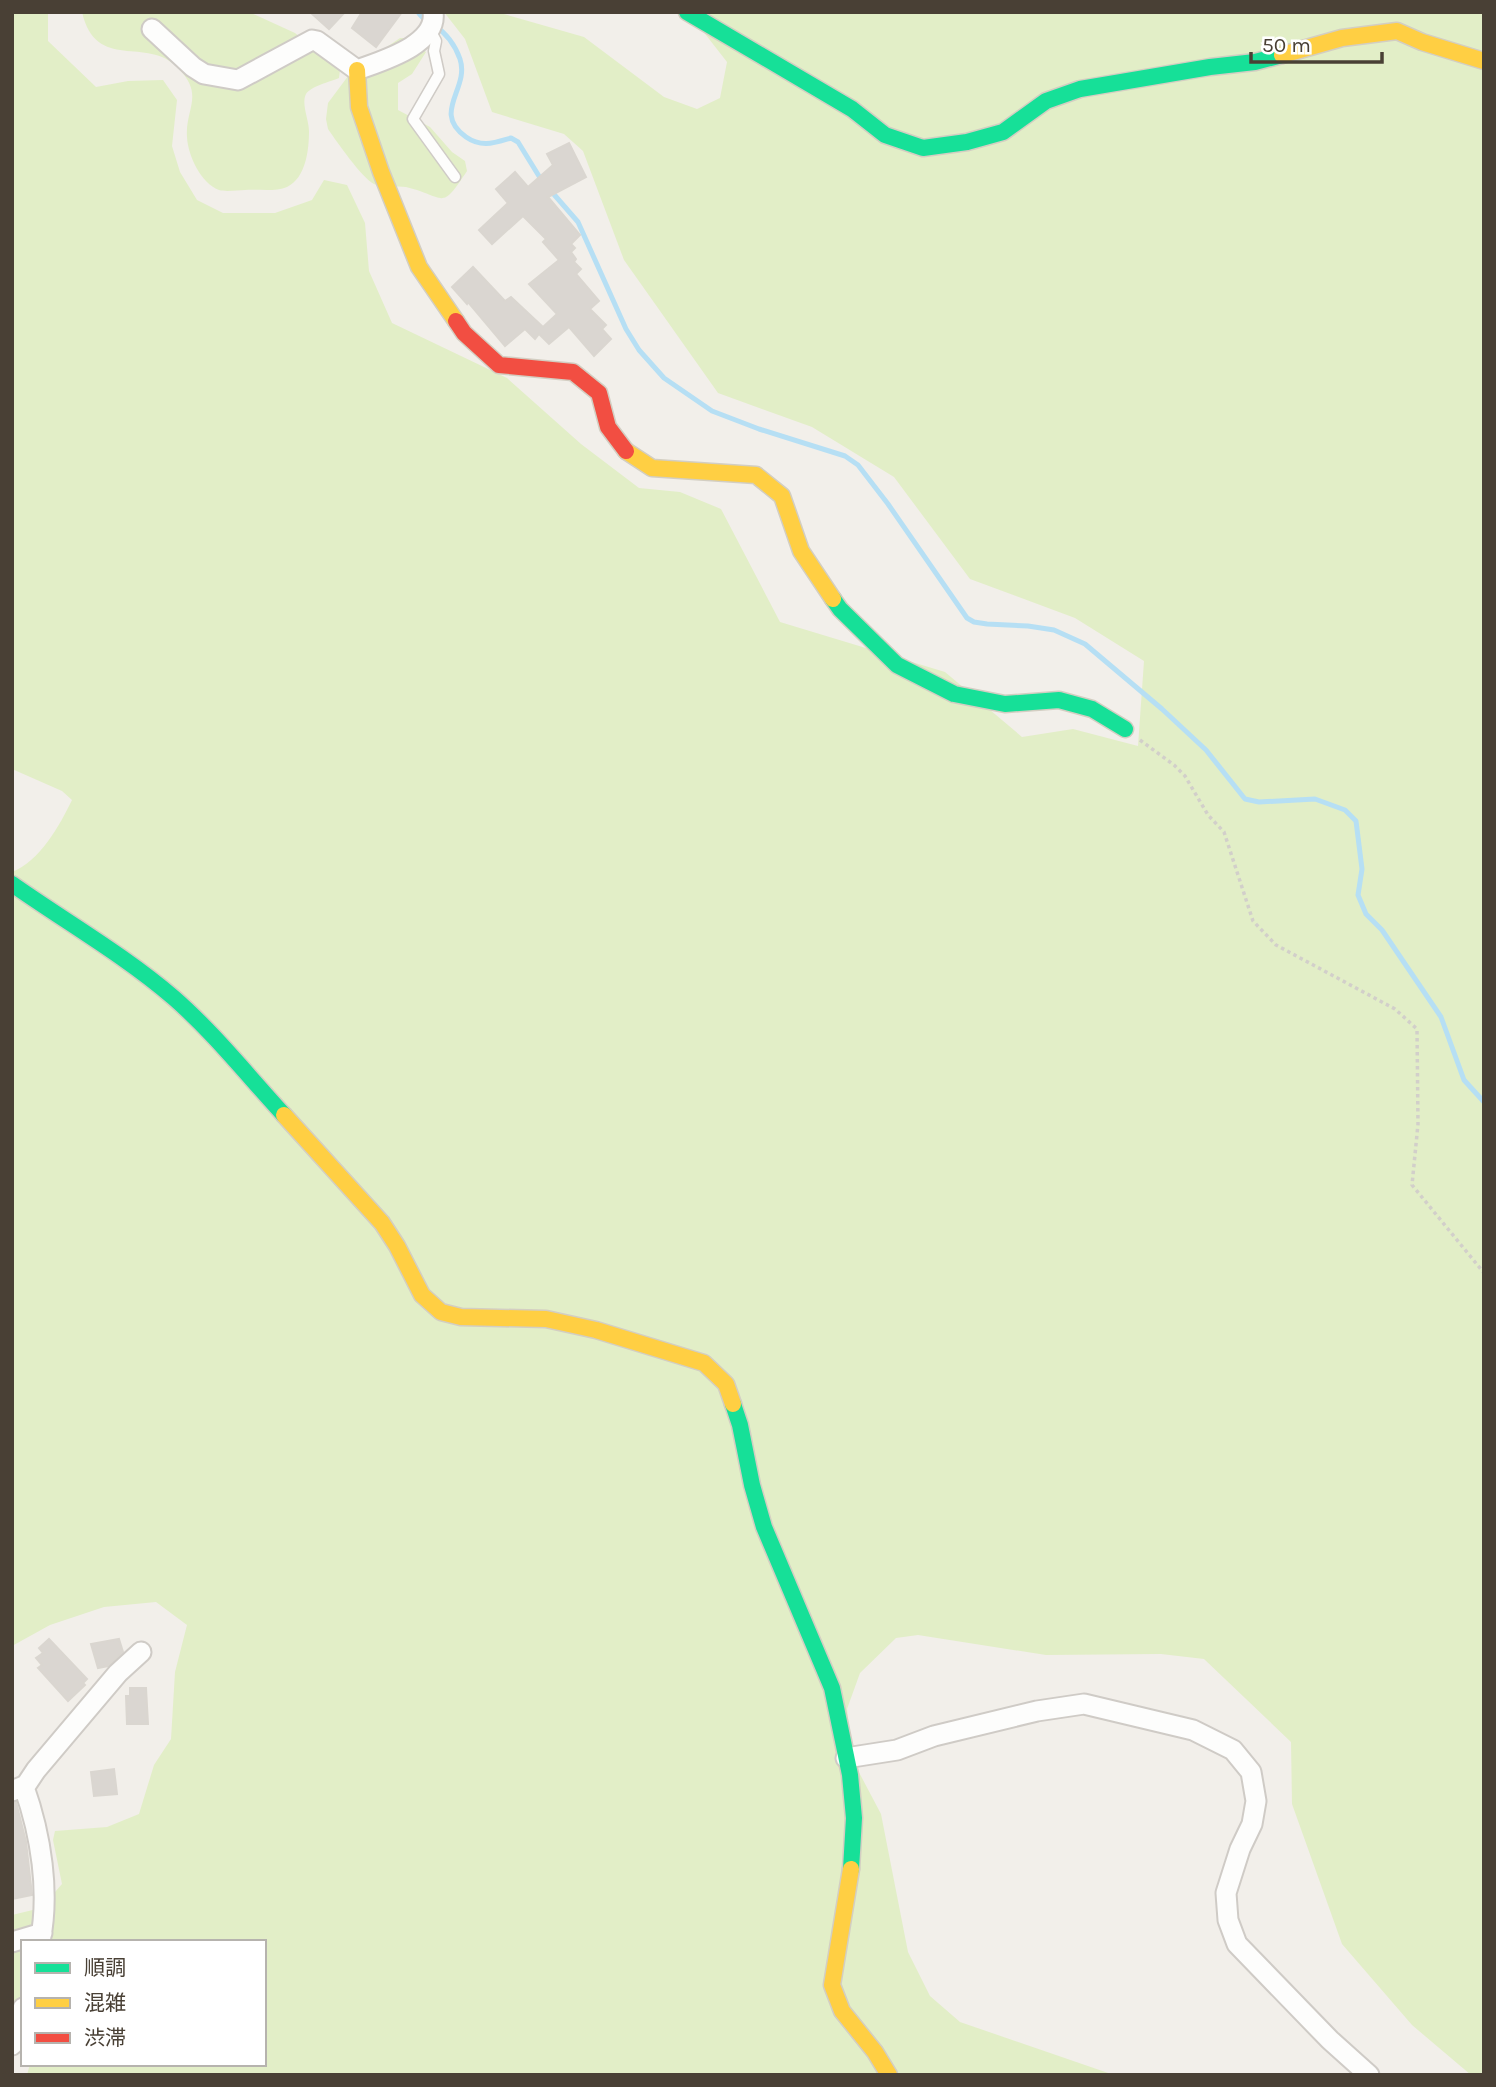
<svg xmlns="http://www.w3.org/2000/svg" width="1496" height="2087" viewBox="0 0 1496 2087" font-family="Karla,'Noto Sans JP',sans-serif">
<rect width="100%" height="100%" fill="#f2efea"/>
<path fill="#e2eec7" d="M12,12H48V41L96,87L128,81L163,80L177,100L172,146L180,172L197,200L223,213H275L312,200L324,180L347,185L365,223L369,271L392,323L507,378L581,444L639,488L680,492L721,509L780,622L945,672L1022,737L1073,729L1138,746L1144,661L1075,618L970,579L894,477L812,427L718,393L624,260L583,151L564,134L492,112L465,39L444,12H497L584,37L664,97L697,109L720,98L727,62L688,12H1484V2075H1471L1412,2025L1342,1944L1292,1804L1291,1742L1204,1659L1161,1654L1046,1655L918,1635L896,1638L860,1673L847,1709L853,1761L881,1814L908,1952L930,1996L960,2022L1114,2075H27L30,2064H264V1942H23V2046L12,2040V1915L41,1908L62,1884L53,1840L55,1831L107,1827L139,1814L154,1765L171,1739L175,1672L187,1625L156,1602L104,1607L50,1625L12,1646V872C39,862 60,825 72,800L62,791L12,769Z
M82,12H249L295,33L340,70L339,78C330,82 311,86 306,94C301,104 309,120 309,131C309,150 306,178 287,187C276,192 258,189 245,190C238,190 226,192 219,190C201,183 188,156 187,137C185,109 205,95 178,68C147,35 96,73 82,12Z
M400,38H411L426,52L412,74L398,83V110L430,127L452,152L465,161L467,171C440,212 447,197 406,187C396,185 385,189 374,184C362,178 337,142 328,129L326,119L328,103L363,56L384,49Z"/>
<g fill="none" stroke-linecap="round" stroke-linejoin="round">
<path stroke="#b6dff4" stroke-width="5" d="M418,12C422,19 428,21 434,25C446,33 455,45 460,59C470,89 431,112 466,137C482,148 494,143 511,138L518,142L542,181
M551,191L578,222L626,329L639,350L664,378L712,411L759,429L845,456L858,465L888,504L967,618L974,622L987,624L1028,626L1054,630L1085,644L1162,709L1206,750L1245,799L1259,802L1315,799L1345,810L1356,821L1362,869L1358,895L1366,914L1382,930L1441,1017L1464,1080L1484,1102"/>
</g>
<path fill="#dad6d1" stroke="#dad6d0" stroke-width="2" d="M310,12H345L329,29Z
M362,12H402L376,47L352,28Z
M569,143L586,177L548,197L580,235L571,244L575,248L571,252L576,259L574,262L581,269L576,274L599,301L590,309L606,325L602,329L611,339L594,356L569,327L549,344L539,334L535,339L525,329L505,346L468,302L467,304L452,287L473,267L505,301L511,297L543,327L557,314L529,284L559,260L543,242L546,239L523,216L492,244L479,230L508,203L496,189L515,172L528,187L553,165L547,154Z
M49,1639L87,1679L83,1683L85,1685L68,1701L38,1668L42,1665L36,1658L43,1653L39,1648Z
M119,1639L123,1652L108,1666L98,1668L91,1644Z
M130,1688H146L148,1724H127L126,1696H130Z
M114,1769L117,1794L94,1796L91,1772Z
M16,1802L26,1842L32,1895L12,1899V1803Z"/>
<g fill="none" stroke-linecap="round" stroke-linejoin="round">
<defs>
<path id="lane" d="M430,30L436,41L434,51L439,74L413,119L455,177"/>
<path id="street" d="M152,29L193,67L204,74L238,80L312,40L317,41L357,70C381,61 438,45 433,12
M846,1758L897,1750L934,1736L1037,1711L1084,1704L1193,1730L1233,1750L1251,1772L1256,1801L1252,1824L1240,1849L1226,1893L1228,1920L1237,1944L1330,2040L1369,2075
M24,1787C41,1835 50,1892 40,1942
M12,1791L26,1785L36,1770L118,1673L141,1652
M12,1942L42,1933
M12,2045L18,2038L23,2008"/>
<path id="fast" d="M687,12L852,109L885,135L923,148L967,142L1003,132L1046,101L1080,89L1210,67L1255,62L1282,55
M833,599L840,609L897,665L954,694L1005,704L1059,700L1092,709L1125,729
M12,884C66,922 124,955 174,998C214,1033 248,1076 284,1115
M733,1404L740,1425L752,1485L764,1527L832,1688L850,1775L854,1818L851,1869"/>
<path id="slow" d="M1282,55L1342,38L1397,31L1422,42L1484,61
M357,70L359,107L381,172L419,267L456,321
M626,451L652,468L756,475L782,496L801,551L833,599
M284,1115L382,1223L397,1246L422,1295L441,1312L461,1317L546,1319L596,1330L704,1363L726,1384L733,1404
M851,1869L832,1985L842,2011L875,2052L889,2075"/>
<path id="jam" d="M456,321L464,333L499,365L573,372L599,393L608,427L626,451"/>
</defs>
<use href="#lane" stroke="#cfcbc6" stroke-width="13"/>
<use href="#street" stroke="#cfcbc6" stroke-width="23"/>
<use href="#fast" stroke="#d3cec2" stroke-width="19"/>
<use href="#slow" stroke="#d3cec2" stroke-width="19"/>
<use href="#jam" stroke="#d3cec2" stroke-width="19"/>
<path stroke="#d2cfca" stroke-width="3.5" stroke-dasharray="3.5 3.5" stroke-linecap="butt" d="M1140,740L1174,765L1185,776L1208,815L1224,832L1253,921L1276,945L1395,1009L1417,1029L1418,1124L1412,1185L1484,1273"/>
<use href="#lane" stroke="#fdfdfc" stroke-width="10"/>
<use href="#street" stroke="#fdfdfc" stroke-width="19"/>
<use href="#fast" stroke="#16e098" stroke-width="16"/>
<use href="#slow" stroke="#ffcf43" stroke-width="16"/>
<use href="#jam" stroke="#f24e42" stroke-width="16"/>
</g>
<rect width="1496" height="2087" fill="none" stroke="#494035" stroke-width="28"/>
<rect x="21" y="1940" width="245" height="126" fill="#ffffff" stroke="#b6b3ae" stroke-width="2"/>
<rect x="35" y="1963" width="35" height="10" fill="#16e098" stroke="#b6b3ae" stroke-width="2"/>
<text x="84" y="1975" font-size="21" fill="#494035">順調</text>
<rect x="35" y="1998" width="35" height="10" fill="#ffcf43" stroke="#b6b3ae" stroke-width="2"/>
<text x="84" y="2010" font-size="21" fill="#494035">混雑</text>
<rect x="35" y="2033" width="35" height="10" fill="#f24e42" stroke="#b6b3ae" stroke-width="2"/>
<text x="84" y="2045" font-size="21" fill="#494035">渋滞</text>
<path d="M1251 52v10h131v-10" fill="none" stroke="#494035" stroke-width="3.5"/>
<text x="1262" y="52" font-size="21" fill="#494035" stroke="#ffffff" stroke-width="5" paint-order="stroke">50 m</text>
</svg>
